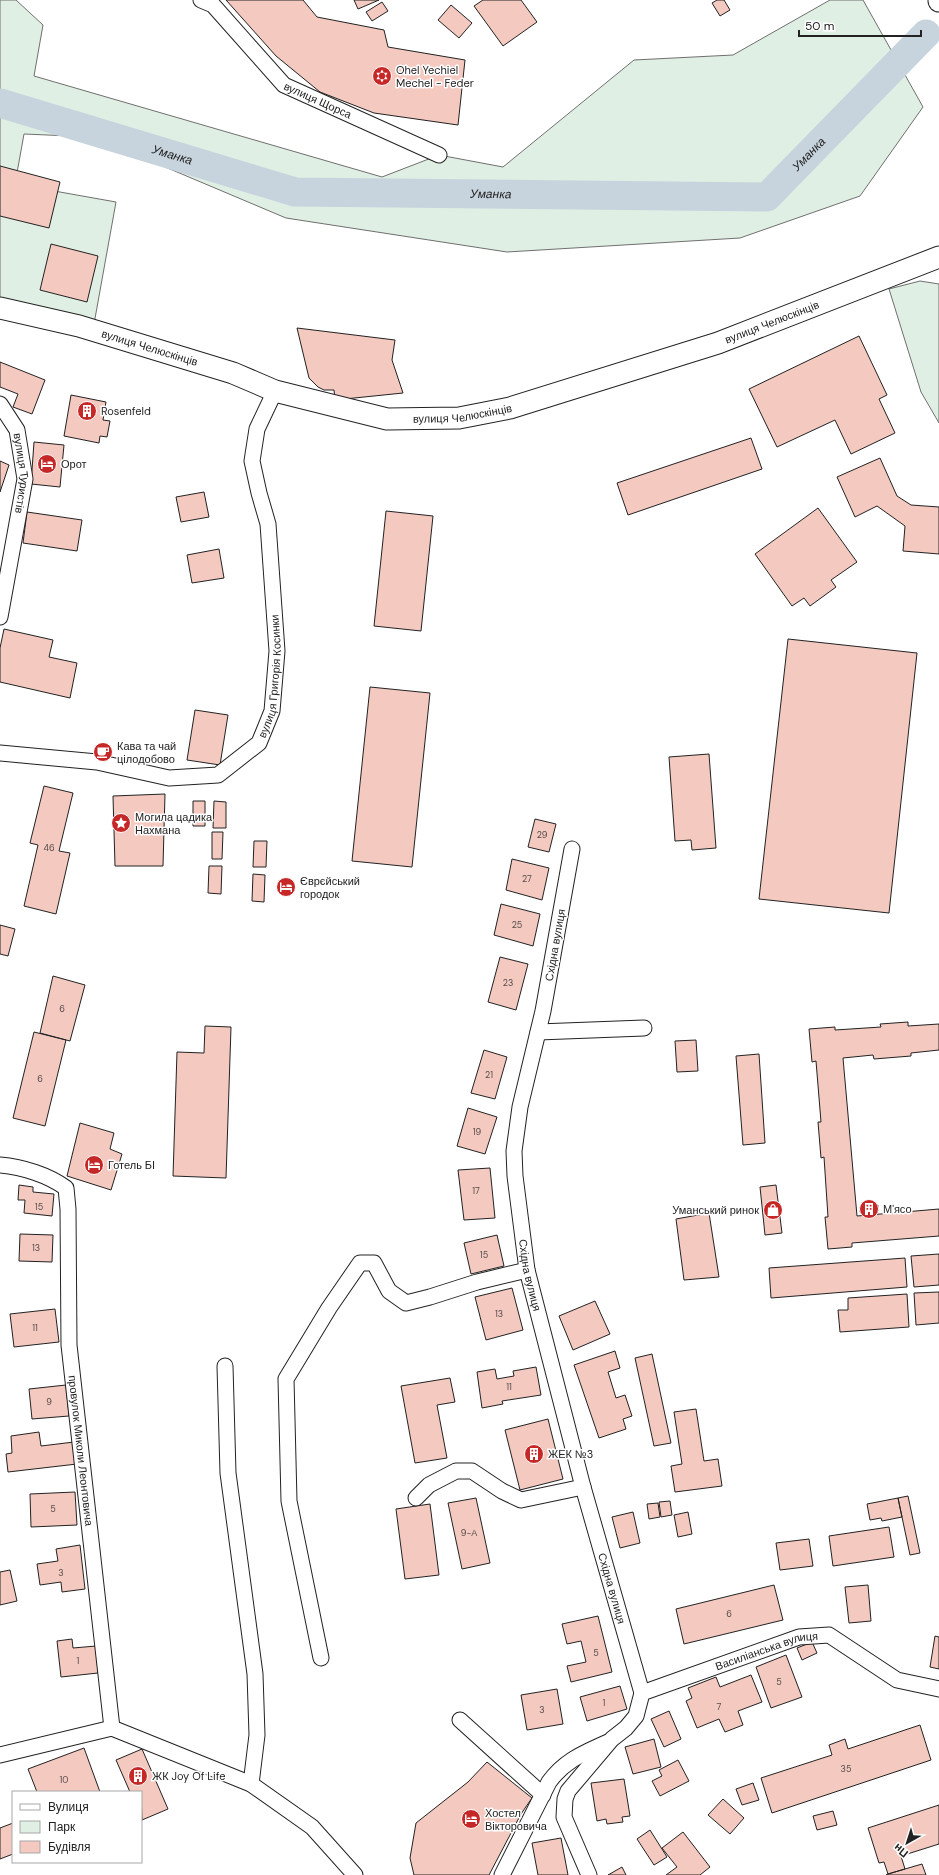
<svg xmlns="http://www.w3.org/2000/svg" width="939" height="1875" viewBox="0 0 939 1875" font-family="'DM Sans',sans-serif">
<rect width="100%" height="100%" fill="#fff"/>
<path fill="#e0efe3" stroke="#6f6f6f" d="M0,0H16L43,25L34,76L382,177L439,155L503,167L634,60L733,55L830,0H863L923,107L860,196L740,238L507,252L286,218L94,137L24,134L15,184L116,202L94,324L0,307Z
M920,281L939,284V423L921,392L889,289Z"/>
<g fill="none" stroke-linecap="round" stroke-linejoin="round">
<path stroke="#c7d3dd" stroke-width="29" id="s1" d="M0,103L295,192L767,197L926,34"/>
</g>
<path fill="#f3c9c0" stroke="#222" d="M226,0H303L317,17L384,30L388,47L465,60L458,125L374,113L320,92L276,56Z
M354,0H379L358,9Z
M483,0H521L537,22L503,46L474,6Z
M717,0H724L730,10L720,16L712,3Z
M382,2L388,11L372,21L366,12Z
M451,5L472,23L459,38L438,20Z
M0,166L60,182L49,228L0,216Z
M51,244L98,256L87,302L40,290Z
M297,328L395,340L392,360L403,393L335,400L334,390H324L318,387L309,378Z
M859,336L887,395L879,399L895,433L851,454L835,420L777,447L749,389Z
M0,362L45,380L32,414L13,407L18,394L0,387Z
M71,395L106,402L103,420L110,421L107,437L100,436L99,443L64,436Z
M751,438L762,469L628,515L617,483Z
M34,442L64,445L60,487L31,484Z
M880,458L897,496L911,505L939,507V554L903,551L905,526L877,506L855,517L837,477Z
M0,461L9,465L0,492Z
M204,492L209,517L181,522L176,497Z
M818,508L857,562L831,580L836,587L810,606L804,598L792,606L755,554Z
M386,511L433,516L421,631L374,626Z
M27,512L82,520L77,551L23,543Z
M219,549L224,578L192,583L187,555Z
M4,629L53,640L49,657L77,663L70,698L0,682V648Z
M788,639L917,653L889,913L759,899Z
M370,687L430,693L412,867L352,861Z
M195,710L228,715L220,765L187,760Z
M709,754L716,848L692,850L691,840L675,841L669,757Z
M44,786L73,793L59,851L70,853L56,914L24,906L38,845L30,843Z
M165,794L163,866H115L113,796Z
M193,801H205V826H193Z
M214,801L226,802V828H213Z
M535,819L556,824L549,852L528,847Z
M212,832H223L222,859H212Z
M254,841H267L266,867H253Z
M512,859L549,868L542,900L506,890Z
M209,866H222L221,894L208,893Z
M253,874L265,875L264,902L252,901Z
M501,904L540,914L533,946L494,935Z
M0,925L15,929L8,956L0,954Z
M500,957L528,964L516,1010L488,1002Z
M53,976L85,985L70,1041L40,1033Z
M908,1022V1026L939,1024V1050L911,1053V1056L874,1059L873,1055L843,1058L857,1216L939,1209V1236L852,1243V1247L828,1249L825,1217H828L824,1157L821,1158L818,1122H821L816,1061L812,1062L809,1029L835,1027V1030L881,1027L880,1024Z
M205,1026L231,1027L226,1178L173,1176L177,1052L204,1053Z
M34,1032L66,1040L45,1126L13,1118Z
M696,1040L698,1071L677,1072L675,1041Z
M484,1050L507,1057L495,1099L471,1093Z
M759,1054L765,1143L743,1145L736,1056Z
M468,1108L497,1117L485,1154L457,1146Z
M80,1123L114,1133L110,1149L122,1154L111,1190L67,1176Z
M490,1168L495,1218L464,1220L458,1170Z
M19,1185L33,1187V1192L54,1194L52,1216L24,1213L25,1200H18Z
M776,1185L782,1233L765,1235L760,1187Z
M878,1205V1211L860,1212V1207Z
M709,1213L719,1277L684,1280L676,1219Z
M20,1234L53,1235L52,1262L19,1261Z
M497,1235L504,1266L471,1274L464,1243Z
M939,1254V1285L914,1287L911,1256Z
M905,1258L907,1287L771,1298L769,1268Z
M512,1288L523,1330L486,1340L475,1297Z
M939,1292V1323L916,1325L914,1293Z
M907,1294L909,1327L840,1332L838,1310H848V1298Z
M595,1301L610,1334L573,1350L559,1316Z
M55,1309L59,1342L14,1347L10,1314Z
M615,1351L620,1368L608,1372L616,1398L625,1395L632,1416L623,1419L626,1429L599,1438L574,1365Z
M652,1354L671,1443L654,1446L635,1358Z
M536,1367L541,1395L502,1401L503,1404L482,1408L477,1372L495,1369L497,1379L514,1376L513,1371Z
M450,1378L455,1402L437,1405L447,1458L415,1463L401,1386Z
M66,1385L69,1416L32,1419L29,1389Z
M696,1409L704,1461L718,1459L722,1486L675,1492L671,1466L682,1464L674,1412Z
M548,1419L563,1479L520,1490L505,1430Z
M39,1432L41,1446L74,1442L77,1464L8,1472L6,1454L12,1453L11,1436Z
M75,1492L77,1525L31,1527L30,1494Z
M908,1496L920,1553L910,1555L898,1498Z
M476,1498L490,1563L462,1569L448,1503Z
M898,1498L902,1517L882,1521L881,1518L870,1520L867,1504Z
M670,1501L672,1515L661,1517L659,1502Z
M658,1503L660,1517L649,1519L647,1504Z
M430,1504L439,1575L405,1579L396,1509Z
M633,1512L640,1543L620,1548L612,1517Z
M688,1512L692,1534L678,1537L674,1515Z
M889,1527L894,1557L833,1566L829,1536Z
M809,1539L813,1566L780,1570L776,1543Z
M80,1545L85,1589L62,1592L61,1582L40,1585L37,1564L58,1561L56,1549Z
M10,1570L17,1601L0,1605V1572Z
M774,1585L783,1620L684,1644L676,1609Z
M868,1585L871,1621L849,1623L845,1587Z
M598,1616L612,1672L571,1682L567,1666L586,1662L581,1641L567,1644L562,1624Z
M935,1636L939,1637V1669L930,1667Z
M72,1639L73,1648L96,1646L98,1673L61,1677L57,1641Z
M812,1642L817,1653L802,1660L797,1648Z
M786,1655L802,1697L771,1708L756,1667Z
M751,1675L762,1702L738,1711L743,1725L725,1732L719,1719L697,1728L686,1701L692,1698L688,1688L716,1677L720,1687Z
M620,1686L627,1709L587,1721L580,1697Z
M557,1689L563,1724L527,1730L521,1695Z
M669,1711L681,1739L664,1747L651,1719Z
M920,1725L931,1760L772,1813L761,1778L832,1755L829,1745L845,1739L848,1749Z
M654,1739L661,1767L633,1774L625,1747Z
M84,1748L100,1792H37L28,1769Z
M142,1749L168,1809L142,1820L141,1792H130L116,1760Z
M678,1760L689,1781L660,1796L652,1781L662,1776L659,1770Z
M487,1762L532,1798L521,1814L489,1875H414L410,1858L416,1823L468,1782Z
M624,1779L630,1816L622,1817L623,1822L607,1824L606,1819L597,1821L591,1783Z
M753,1783L759,1800L742,1805L736,1789Z
M723,1799L744,1818L730,1834L708,1815Z
M939,1805V1844L901,1856L905,1869L888,1874L884,1862L879,1863L868,1828Z
M833,1811L837,1825L817,1830L813,1816Z
M13,1823V1854L0,1859V1828Z
M650,1830L667,1857L654,1865L637,1839Z
M683,1832L710,1867L700,1875H666L677,1867L662,1848Z
M561,1838L568,1875H538L532,1843Z
M922,1864L926,1875H886L888,1874Z
M622,1867L626,1875H608Z"/>
<g fill="none" stroke-linecap="round" stroke-linejoin="round">
<defs>
<g id="minor">
<path id="s2" d="M201,0L213,5L284,85L439,155"/>
<path id="s3" d="M0,404L17,430L25,479L0,617"/>
<path id="s4" d="M0,753L97,762L169,778L218,775L259,743L272,711L277,651L268,524L259,493L252,461L257,429L275,391"/>
<path id="s5" d="M572,849L543,1011L520,1107L514,1151L515,1176L527,1270L583,1487L642,1693"/>
<path d="M538,1032L644,1028"/>
<path id="s6" d="M0,1165C23,1167 48,1175 66,1188L68,1209L69,1345L112,1728"/>
<path d="M225,1366L228,1473L255,1674L257,1735L251,1784"/>
<path d="M416,1498L429,1485L456,1471H472L502,1491L521,1500L583,1487"/>
<path d="M321,1658L289,1501L286,1379L329,1308L360,1263H374L389,1291L406,1303L430,1297L477,1282L527,1270"/>
<path d="M460,1720L543,1795"/>
<path d="M112,1728L251,1784L312,1827L355,1875"/>
<path d="M0,1755L112,1728"/>
<path d="M502,1875L549,1782C565,1760 584,1753 608,1742"/>
<path id="s7" d="M589,1875L564,1817L565,1799L568,1791L612,1739L626,1728L636,1716L642,1693L799,1637L829,1635L897,1680L939,1689"/>
</g>
<g id="secondary">
<path d="M939,0V1"/>
<path id="s8" d="M0,308L79,326L233,373L275,391L387,419L459,418L510,408L718,343L939,257"/>
</g>
</defs>
<use href="#minor" stroke="#222" stroke-width="17"/>
<use href="#secondary" stroke="#222" stroke-width="23"/>
<use href="#minor" stroke="#fff" stroke-width="15"/>
<use href="#secondary" stroke="#fff" stroke-width="21"/>
</g>
<defs>
<symbol id="synagogue-disc" viewBox="-11 -11 22 22"><circle r="9.5" fill="#c62828" stroke="#fff"/><path d="M0-6.5L5.6 3.2H-5.6ZM0 6.5L5.6-3.2H-5.6Z" fill="#fff"/></symbol>
<symbol id="building-disc" viewBox="-11 -11 22 22"><circle r="9.5" fill="#c62828" stroke="#fff"/><path d="M-4-6H4V6H1V3H-1V6H-4ZM-2.5-4.3h1.7v1.8h-1.7ZM.8-4.3h1.7v1.8H.8ZM-2.5-1h1.7V.8h-1.7ZM.8-1h1.7V.8H.8Z" fill="#fff"/></symbol>
<symbol id="hotel-disc" viewBox="-11 -11 22 22"><circle r="9.5" fill="#c62828" stroke="#fff"/><path d="M-6-4.5h1.5V1H6V5H4.5V3h-9V5H-6ZM-4 0a1.8 1.8 0 1 1 3.6 0ZM.5 0V-2.5h3Q6-2.5 6 0Z" fill="#fff"/></symbol>
<symbol id="cafe-disc" viewBox="-11 -11 22 22"><circle r="9.5" fill="#c62828" stroke="#fff"/><path d="M-5.5-4.5H6V0H3Q3 3.5 0 3.5H-2.5Q-5.5 3.5-5.5 0ZM3-3.2v2h1.7v-2ZM-6 4.5H4V6H-6Z" fill="#fff"/></symbol>
<symbol id="sight-disc" viewBox="-11 -11 22 22"><circle r="9.5" fill="#c62828" stroke="#fff"/><path d="M0-6L1.8-2.2L6-1.7L2.9 1.2L3.7 5.4L0 3.3L-3.7 5.4L-2.9 1.2L-6-1.7L-1.8-2.2Z" fill="#fff"/></symbol>
<symbol id="shop-disc" viewBox="-11 -11 22 22"><circle r="9.5" fill="#c62828" stroke="#fff"/><path d="M-5-2.5h2.3a2.7 3.5 0 0 1 5.4 0H5L5.5 6h-11ZM-1.5-2.5h3a1.5 2.3 0 0 0-3 0Z" fill="#fff"/></symbol>
</defs>
<g fill-rule="evenodd">
<use href="#synagogue-disc" x="371" y="65" width="22" height="22"/>
<use href="#building-disc" x="76" y="400" width="22" height="22"/>
<use href="#hotel-disc" x="36" y="453" width="22" height="22"/>
<use href="#cafe-disc" x="92" y="741" width="22" height="22"/>
<use href="#sight-disc" x="110" y="812" width="22" height="22"/>
<use href="#hotel-disc" x="275" y="876" width="22" height="22"/>
<use href="#hotel-disc" x="83" y="1154" width="22" height="22"/>
<use href="#building-disc" x="858" y="1198" width="22" height="22"/>
<use href="#shop-disc" x="762" y="1199" width="22" height="22"/>
<use href="#building-disc" x="523" y="1443" width="22" height="22"/>
<use href="#building-disc" x="127" y="1765" width="22" height="22"/>
<use href="#hotel-disc" x="460" y="1808" width="22" height="22"/>
</g>
<g text-anchor="middle" dominant-baseline="central" stroke-width="3" stroke-linejoin="round" paint-order="stroke">
<g font-size="9" fill="#564c4a">
<text x="542" y="835">29</text>
<text x="49" y="848">46</text>
<text x="527" y="879">27</text>
<text x="517" y="925">25</text>
<text x="508" y="983">23</text>
<text x="62" y="1009">6</text>
<text x="489" y="1075">21</text>
<text x="40" y="1079">6</text>
<text x="477" y="1132">19</text>
<text x="476" y="1191">17</text>
<text x="39" y="1207">15</text>
<text x="36" y="1248">13</text>
<text x="484" y="1255">15</text>
<text x="499" y="1314">13</text>
<text x="35" y="1328">11</text>
<text x="509" y="1387">11</text>
<text x="49" y="1402">9</text>
<text x="53" y="1509">5</text>
<text x="469" y="1533">9-А</text>
<text x="61" y="1573">3</text>
<text x="729" y="1614">6</text>
<text x="596" y="1653">5</text>
<text x="78" y="1661">1</text>
<text x="779" y="1682">5</text>
<text x="604" y="1703">1</text>
<text x="719" y="1707">7</text>
<text x="542" y="1710">3</text>
<text x="846" y="1769">35</text>
<text x="64" y="1780">10</text>
</g>
<g font-size="11" fill="#222" stroke="#fff" text-anchor="start">
<text x="396" y="70">Ohel Yechiel<tspan x="396" dy="13">Mechel - Feder</tspan></text>
<text x="101" y="411">Rosenfeld</text>
<text x="61" y="464">Орот</text>
<text x="117" y="746">Кава та чай<tspan x="117" dy="13">цілодобово</tspan></text>
<text x="135" y="817">Могила цадика<tspan x="135" dy="13">Нахмана</tspan></text>
<text x="300" y="881">Єврєйський<tspan x="300" dy="13">городок</tspan></text>
<text x="108" y="1165">Готель БІ</text>
<text x="883" y="1209">М'ясо</text>
<text x="759" y="1210" text-anchor="end">Уманський ринок</text>
<text x="548" y="1454">ЖЕК №3</text>
<text x="152" y="1776">ЖК Joy Of Life</text>
<text x="485" y="1813">Хостел<tspan x="485" dy="13">Вікторовича</tspan></text>
</g>
<g font-size="11" fill="#222" stroke="#fff">
<text stroke="none"><textPath href="#s2" startOffset="157">вулиця Щорса</textPath></text>
<text stroke="none"><textPath href="#s8" startOffset="803">вулиця Челюскінців</textPath></text>
<text stroke="none"><textPath href="#s8" startOffset="155">вулиця Челюскінців</textPath></text>
<text stroke="none"><textPath href="#s8" startOffset="479">вулиця Челюскінців</textPath></text>
<text stroke="none"><textPath href="#s3" startOffset="75">вулиця Туристів</textPath></text>
<text stroke="none"><textPath href="#s4" startOffset="341">вулиця Григорія Косинки</textPath></text>
<text transform="translate(555 945) rotate(-80)">Східна вулиця</text>
<text stroke="none"><textPath href="#s5" startOffset="433">Східна вулиця</textPath></text>
<text stroke="none"><textPath href="#s6" startOffset="334">провулок Миколи Леонтовича</textPath></text>
<text stroke="none"><textPath href="#s5" startOffset="757">Східна вулиця</textPath></text>
<text stroke="none"><textPath href="#s7" startOffset="347">Василіанська вулиця</textPath></text>
</g>
<g font-size="12" font-style="italic" fill="#222" stroke="#fff">
<text stroke="none"><textPath href="#s1" startOffset="840">Уманка</textPath></text>
<text stroke="none"><textPath href="#s1" startOffset="180">Уманка</textPath></text>
<text stroke="none"><textPath href="#s1" startOffset="504">Уманка</textPath></text>
</g>
</g>
<rect x="12" y="1791" width="130" height="72" fill="#ffffff" stroke="#a7a7a7"/>
<rect x="20" y="1804" width="20" height="6" fill="#ffffff" stroke="#a7a7a7"/>
<text x="48" y="1811" font-size="12" fill="#222222">Вулиця</text>
<rect x="20" y="1821" width="20" height="12" fill="#e0efe3" stroke="#a7a7a7"/>
<text x="48" y="1831" font-size="12" fill="#222222">Парк</text>
<rect x="20" y="1841" width="20" height="12" fill="#f3c9c0" stroke="#a7a7a7"/>
<text x="48" y="1851" font-size="12" fill="#222222">Будівля</text>
<g transform="translate(907 1843) rotate(219)" stroke="#ffffff" stroke-width="3" paint-order="stroke">
<path d="M0-3L7 15L0 10L-7 15Z" fill="#222222"/>
<text y="-6" font-size="11" font-weight="bold" text-anchor="middle" fill="#222222">Пн</text>
</g>
<path d="M799 30v6h122v-6" fill="none" stroke="#222222" stroke-width="2"/>
<text x="805" y="30" font-size="12" fill="#222222" stroke="#ffffff" stroke-width="3" paint-order="stroke">50 m</text>
</svg>
